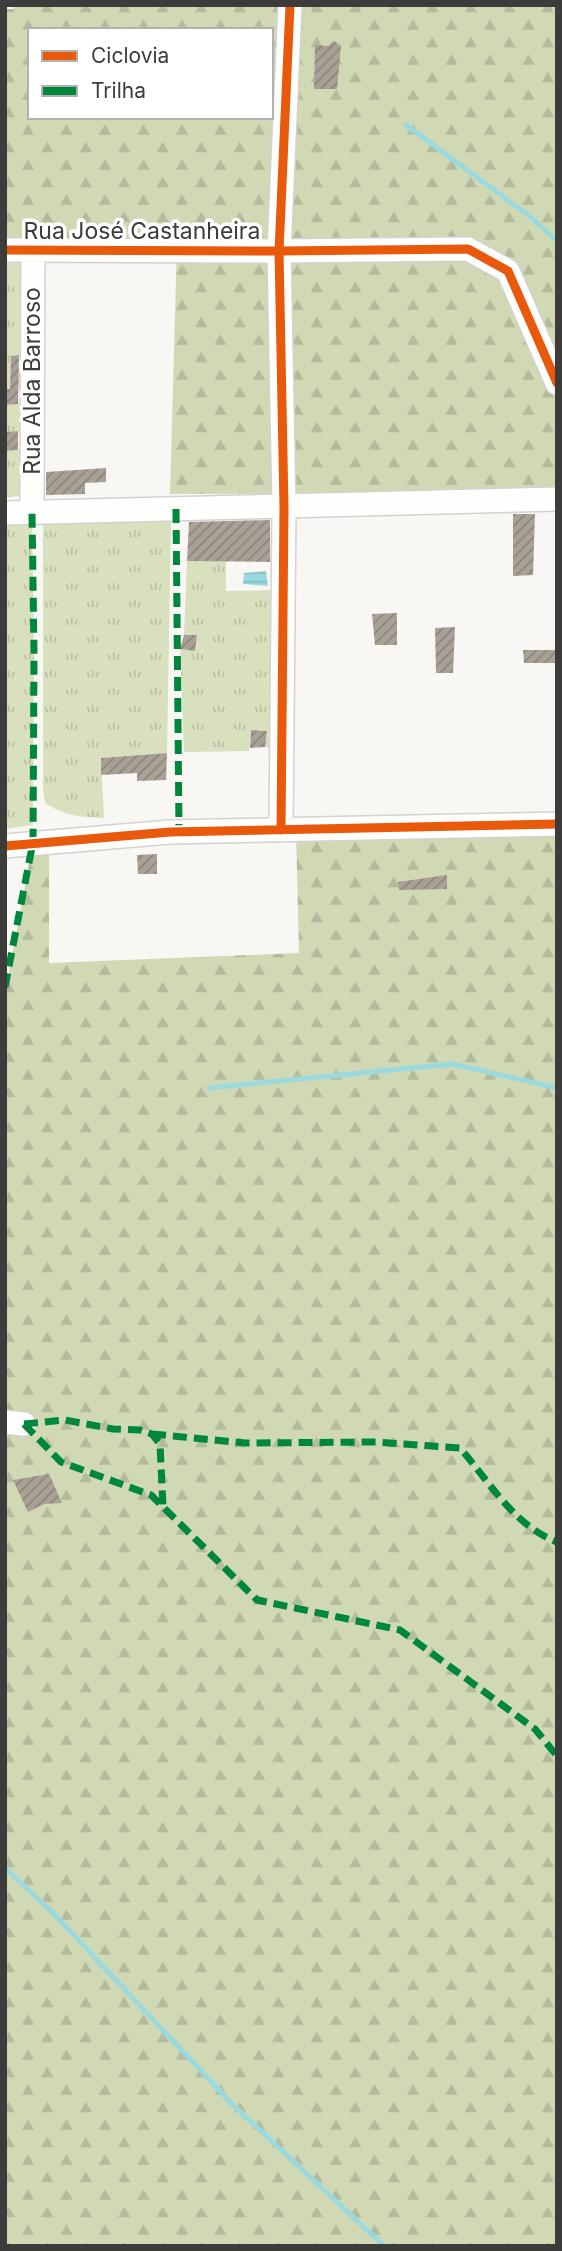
<svg xmlns="http://www.w3.org/2000/svg" width="562" height="2251" viewBox="0 0 562 2251" font-family="Inter,sans-serif">
<defs>
<pattern id="grass-tufts" width="24" height="20" patternUnits="userSpaceOnUse" patternTransform="scale(1.75)"><rect width="24" height="20" fill="#d8e0be"/><path d="M3 7l-1-3M5 7V3M7 7l1-3M15 17l-1-3M17 17v-4M19 17l1-3" fill="none" stroke="#bac1a4"/></pattern>
<pattern id="forest-firs" width="22" height="20" patternUnits="userSpaceOnUse" patternTransform="scale(1.75)"><rect width="22" height="20" fill="#d0d8b4"/><path d="M5 1l3.5 6h-7zM16 11l3.5 6h-7z" fill="#b4ba9c"/></pattern>
<pattern id="water-rules" width="6" height="5" patternUnits="userSpaceOnUse" patternTransform="scale(1.75)"><rect width="6" height="5" fill="#9adadf"/><path d="M0 2.5h6" fill="none" stroke="#86bcc0"/></pattern>
<pattern id="building-hatch" width="6" height="6" patternUnits="userSpaceOnUse" patternTransform="scale(1.75)"><rect width="6" height="6" fill="#aaa196"/><path d="M-1 1l2-2M0 6l6-6M5 7l2-2" fill="none" stroke="#8c847b"/></pattern>
</defs>
<rect width="100%" height="100%" fill="#f9f7f4"/>
<path fill="url(#grass-tufts)" d="M5,250H33L31,354L11,356V368L31,366V387L5,389Z
M31,402L23,431L5,432V405Z
M20,450L31,452L26,496L5,497V451Z
M32,520L34,653L33,825L5,829V521Z
M171,520L167,753L101,758L104,818C82,817 64,816 45,803L43,788V523Z
M187,561H226V591L283,590L282,751L265,747L267,731L251,730L249,751L184,752L180,649L195,651L197,635H184Z"/>
<path fill="url(#forest-firs)" fill-rule="evenodd" d="M14,5H557V493L170,494L177,242L5,239V9H13ZM30,30H271V117H30Z
M557,823V2246H5V994L33,842L49,841V963L299,953L296,830Z"/>
<path fill="url(#water-rules)" d="M266,571L268,586L243,584L244,573Z"/>
<g fill="none" stroke-linecap="round" stroke-linejoin="round">
<path stroke="#9adadf" stroke-width="5" d="M406,125L528,215L557,241
M209,1088L452,1064L557,1088
M5,1868L54,1914L233,2105L384,2246"/>
</g>
<path fill="url(#building-hatch)" d="M334,41L341,46L337,89H314L315,45L328,46Z
M19,355L18,404L5,405V389H10L11,356Z
M18,431V450L5,451V432Z
M106,468V482L85,483V494L46,495V472Z
M513,514H535L533,575L513,576Z
M270,520V562L187,561L189,522Z
M397,613V645H375L372,614Z
M455,627L453,673H436L435,628Z
M184,635H197L195,651L180,649Z
M523,650H557V663H524Z
M251,730L267,731L265,747L250,748Z
M167,753L166,780L137,781V773L101,775V758Z
M157,854V874H138L137,855Z
M447,875V889L399,890L398,882Z
M49,1474L62,1503L44,1504L28,1512L13,1480Z"/>
<g fill="none" stroke-linecap="round" stroke-linejoin="round">
<defs>
<path id="minor" d="M5,250L279,251L468,249L508,271L557,383
M32,512L33,250
M5,513L557,499
M281,830L284,507L279,251L290,5
M5,846L170,832L557,824
M5,1422L24,1424"/>
</defs>
<use href="#minor" stroke="#d4d2d0" stroke-width="26"/>
<use href="#minor" stroke="#fefefd" stroke-width="23"/>
<path stroke="#00873e" stroke-width="7" stroke-dasharray="14 7" stroke-linecap="butt" d="M176,509L179,832
M5,987L33,842L34,653L32,512
M24,1424L61,1462L151,1495L257,1600L400,1630L535,1729L557,1756
M24,1424L65,1420L113,1429L140,1430L152,1434L160,1444L163,1507
M152,1434L245,1443L377,1442L460,1448C489,1481 513,1525 557,1542"/>
<defs>
<path id="cycleway" d="M5,250L279,251L468,249L508,271L557,383
M281,830L284,507L279,251L290,5
M5,846L170,832L557,824"/>
</defs>
<use href="#cycleway" stroke="#fff" stroke-width="13"/>
<use href="#cycleway" stroke="#e8590c" stroke-width="9"/>
</g>
<g text-anchor="middle" dominant-baseline="central" stroke-width="7" stroke-linejoin="round" paint-order="stroke">
<g font-size="23" fill="#3e3c3a" stroke="#fff">
<text x="142" y="231">Rua José Castanheira</text>
<text transform="translate(32 381) rotate(-90)">Rua Alda Barroso</text>
</g>
</g>
<rect width="562" height="2251" fill="none" stroke="#3e3c3a" stroke-width="14"/>
<rect x="28" y="28" width="245" height="91" fill="#ffffff" stroke="#b2b1b0" stroke-width="2"/>
<rect x="42" y="51" width="35" height="10" fill="#e8590c" stroke="#b2b1b0" stroke-width="2"/>
<text x="91" y="63" font-size="21" fill="#3e3c3a">Ciclovia</text>
<rect x="42" y="86" width="35" height="10" fill="#00873e" stroke="#b2b1b0" stroke-width="2"/>
<text x="91" y="98" font-size="21" fill="#3e3c3a">Trilha</text>
</svg>
